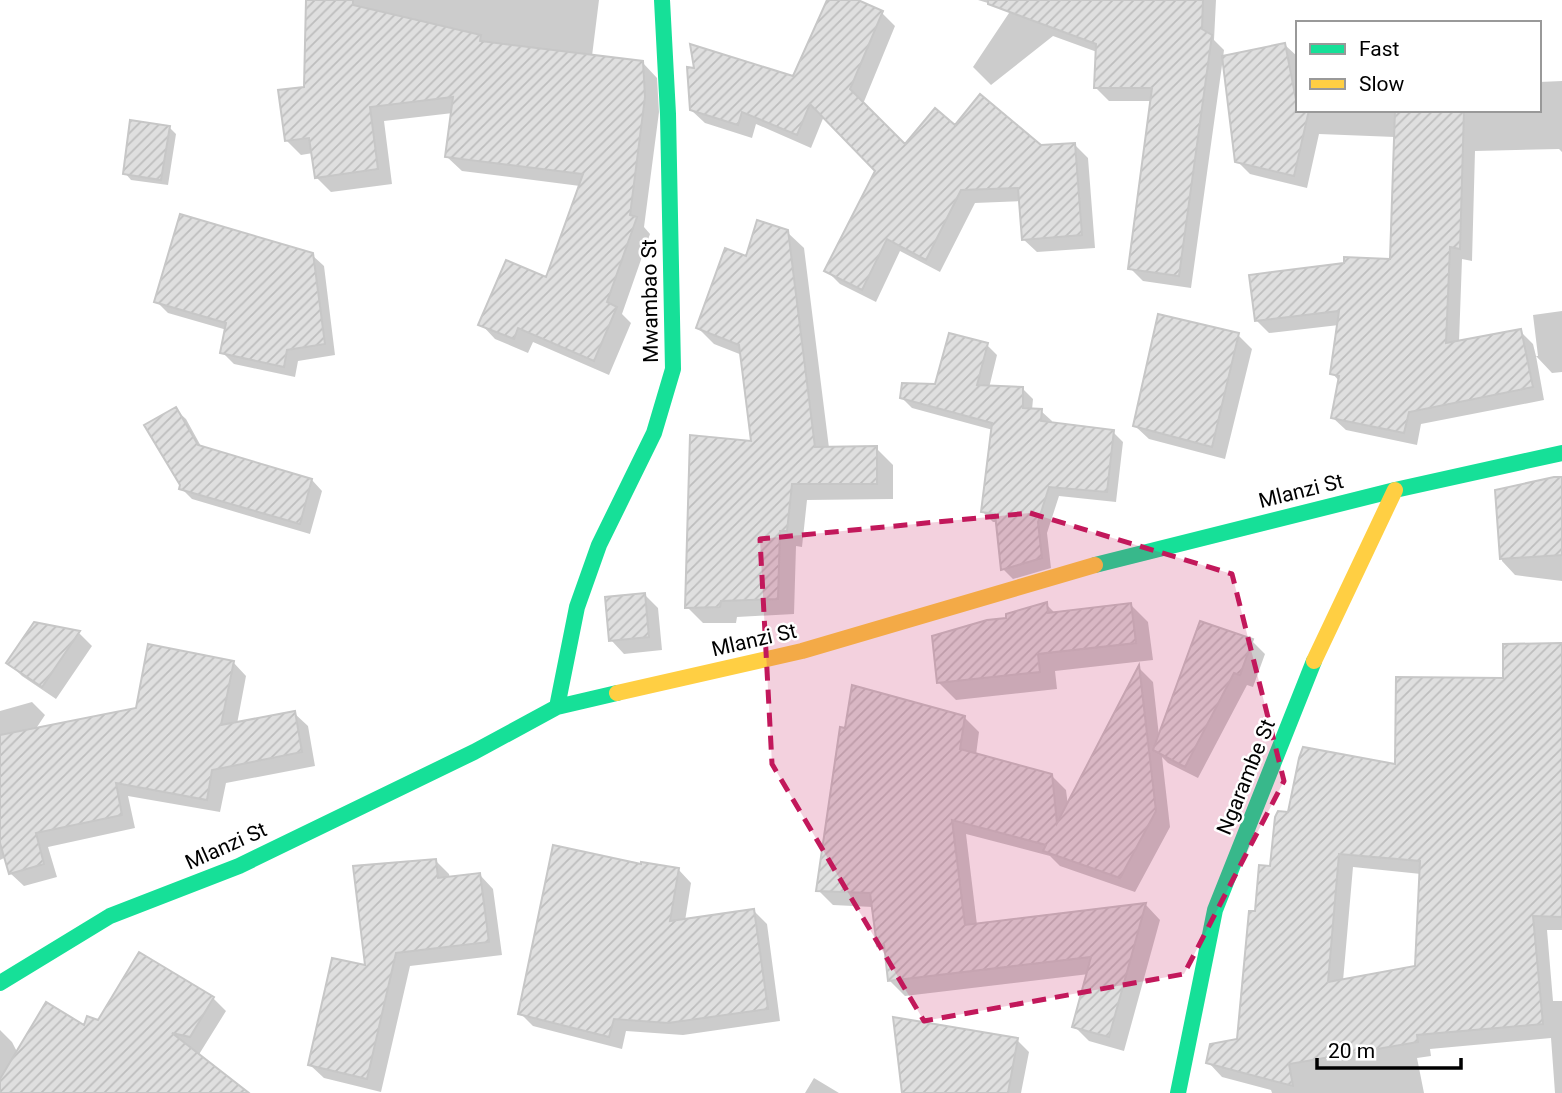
<svg xmlns="http://www.w3.org/2000/svg" width="1562" height="1093" viewBox="0 0 1562 1093" font-family="Roboto,sans-serif">
<defs>
<pattern id="building-hatch" width="6" height="6" patternUnits="userSpaceOnUse" patternTransform="scale(1.75)"><rect width="6" height="6" fill="#dfdfdf"/><path d="M-1 1l2-2M0 6l6-6M5 7l2-2" fill="none" stroke="#bebebe"/></pattern>
</defs>
<rect width="100%" height="100%" fill="#fff"/>
<path fill="#0003" fill-rule="evenodd" d="M308,0H599L592,56L643,63L657,78L659,112L644,227L650,234L622,314L631,323L609,375L533,342L528,353L495,339L481,324L547,279L580,186L462,171L447,157L453,113L384,121L392,184L331,192L316,177L313,153L301,155L286,140L306,89Z
M829,0H853L882,13L895,26L863,104L905,147L955,128L1041,147L1075,145L1088,158L1095,248L1037,252L1023,239L1021,201L975,203L940,272L900,251L876,302L840,284L826,270L877,171L824,116L811,148L756,124L752,138L705,123L691,110L794,78Z
M978,0H1216L1214,40L1224,50L1223,58L1285,45L1298,57V110H1539V82L1562,81V152L1559,149L1475,151L1472,261L1462,259L1459,342L1520,331L1533,344L1536,356H1538L1533,315L1562,311V372L1552,373L1536,356L1544,400L1421,424L1417,445L1346,430L1333,418L1340,382L1332,373L1339,325L1269,333L1256,320L1392,261L1395,137L1319,134L1307,188L1250,174L1237,161L1223,58L1191,288L1143,281L1130,268L1152,101H1109L1096,88L1097,52L1053,36L991,85L973,67L1011,10Z
M169,127L176,134L168,185L131,180L125,173Z
M787,232L804,248L829,448H876L893,465V499L807,500L802,547L796,546L794,614L737,617L736,623H703L687,607L753,443L742,355L714,344L698,328L747,258Z
M312,255L324,266L335,355L298,361L295,377L234,364L222,352L227,330L168,313L156,301Z
M1238,335L1252,349L1225,459L1149,439L1135,426Z
M987,345L997,355L989,388L1023,389L1033,399L1032,410L1041,411L1052,421L1051,424L1113,432L1123,442L1116,502L1059,496L1047,533L1051,568L1013,579L1003,569L997,522H993L983,512L993,430L912,408L901,397L936,386Z
M175,409L186,419L202,448L312,480L322,491L310,534L192,499L181,488Z
M1562,478V581L1515,575L1502,561L1497,492Z
M645,595L658,608L662,650L624,654L611,640Z
M1046,604L1056,614L1131,605L1148,622L1153,660L1055,671L1057,689L956,700L938,682L1008,619Z
M34,624L79,633L92,646L56,699L22,676L8,662Z
M1252,641L1265,654L1253,687L1247,685L1198,778L1168,763L1162,757L1170,827L1135,892L1060,866L1050,856L966,834L977,925L1146,905L1160,920L1124,1051L1089,1041L1074,1026L1089,974L905,996L890,981L887,954L878,945L873,907L833,905L818,890L964,717L979,732L976,755L1051,775L1066,790L1068,806L1139,668L1153,682L1159,736Z
M1562,645V930H1547L1553,1001H1562V1093H1555L1551,1038L1430,1049L1431,1056L1417,1058L1424,1093H1272L1271,1090L1222,1077L1208,1062L1239,1040L1257,913L1290,814L1397,766L1505,680ZM1353,867L1421,874L1417,967L1343,981Z
M233,662L246,676L237,724L294,713L308,726L315,766L226,783L220,812L128,796L135,828L48,847L57,877L24,886L10,873L6,857L0,860V711L32,702L45,715L35,730L137,709Z
M435,860L449,874L450,879L480,875L493,889L502,955L410,966L381,1092L324,1078L310,1065L367,968Z
M643,866L678,869L691,883L685,921L754,911L767,924L780,1021L683,1035L626,1031L622,1049L533,1026L520,1013Z
M213,998L226,1011L198,1056L199,1093H73L85,1027L99,1022Z
M0,1030L12,1042L38,1093H0Z
M1017,1040L1029,1052L1021,1093H904Z
M814,1078L839,1093H805Z"/>
<path fill="url(#building-hatch)" stroke="#c7c7c7" stroke-width="2" fill-rule="evenodd" d="M306,0H353V5L481,35L480,41L643,61L645,97L630,215L637,217L607,302L617,307L594,361L518,328L514,339L478,325L506,260L546,277L583,174L445,157L453,97L370,107L378,169L315,178L309,138L285,141L278,90L304,87Z
M827,0H858L883,11L850,89L905,144L935,108L955,125L980,94L1041,145L1075,143L1082,235L1022,240L1018,188L961,190L926,260L887,239L862,290L824,271L875,171L810,104L797,135L742,112L738,125L690,110L687,67L694,68L690,44L793,76Z
M988,0H1203L1202,29L1212,35L1179,276L1128,269L1152,88H1094L1096,44L988,4Z
M1285,43L1298,110H1309L1294,176L1235,162L1222,56Z
M1395,110H1464L1460,249L1450,247L1446,343L1521,329L1533,387L1409,412L1404,433L1331,418L1339,376L1330,374L1339,311L1255,321L1249,275L1344,263V257L1390,259Z
M130,120L170,126L161,180L123,174Z
M180,214L313,253L325,344L287,350L284,367L220,353L226,323L154,302Z
M757,220L788,230L815,447L877,446V484H792L787,531H780L778,599L721,601L720,607L685,608L690,435L751,441L739,345L696,328L725,248L746,256Z
M1158,314L1239,333L1212,447L1133,426Z
M949,333L988,343L977,385L1023,387V408L1042,409L1041,421L1114,430L1107,492L1049,487L1038,522L1042,558L1001,570L995,514L981,512L992,423L900,398L902,383L935,384Z
M176,407L198,445L312,479L300,524L179,489L180,485L144,425Z
M1554,477H1562V555L1500,559L1495,490Z
M645,593L649,637L609,641L605,597Z
M1047,602L1048,613L1131,603L1136,643L1038,654L1040,672L937,683L932,636L987,620L1006,618V614Z
M1200,621L1253,639L1240,675L1234,673L1185,767L1153,750Z
M34,622L80,631L42,687L6,663Z
M1562,643V917L1533,916L1543,1024L1417,1035L1418,1042L1289,1064L1293,1086L1206,1063L1210,1044L1237,1039L1249,911H1255L1259,865L1270,866L1275,817L1278,811L1288,812L1299,758L1303,747L1395,764L1396,677L1503,678V644ZM1339,854L1420,861L1415,966L1328,982Z
M148,644L234,661L221,725L295,711L302,752L212,770L207,800L116,783L122,815L36,833L44,864L9,874L0,843V735L136,708Z
M1139,665L1156,811L1120,878L1043,851L1046,845L952,820L965,925L1146,903L1109,1037L1072,1027L1091,957L888,981L884,945L877,946L870,893L816,891L840,727L845,728L852,685L965,716L960,749L1052,774L1057,823Z
M553,845L641,864V862L679,868L670,921L754,909L768,1009L668,1023L614,1019L609,1037L518,1014Z
M436,859L438,878L480,873L489,942L396,953L367,1079L308,1065L332,958L365,965L353,866Z
M139,952L214,997L190,1037L172,1033L249,1093H0V1079L46,1002L84,1025L87,1016L98,1020Z
M893,1017L1018,1038L1008,1093H902Z"/>
<g fill="none" stroke-linecap="round" stroke-linejoin="round">
<path stroke="#16e098" stroke-width="16" d="M1095,565L1395,490L1562,453
M557,707L577,607L599,545L654,433L673,369L668,114L662,0
M0,983L110,916L239,866L474,752L557,707L617,693
M1178,1093L1215,910L1314,661"/>
<path stroke="#ffcf43" stroke-width="16" d="M1314,661L1395,490
M617,693L802,651L1095,565"/>
</g>
<path fill="#c2185b" fill-opacity="0.2" stroke="#c2185b" stroke-width="5" stroke-dasharray="14 9" stroke-linejoin="round" d="M1030,513L1232,574L1284,781L1184,974L924,1021L772,764L760,539Z"/>
<g text-anchor="middle" dominant-baseline="central" stroke-width="5" stroke-linejoin="round" paint-order="stroke">
<g font-size="21" fill="#000" stroke="#fff">
<text transform="translate(650 301) rotate(-91)">Mwambao St</text>
<text transform="translate(1301 491) rotate(-14)">Mlanzi St</text>
<text transform="translate(754 640) rotate(-13)">Mlanzi St</text>
<text transform="translate(1246 777) rotate(-68)">Ngarambe St</text>
<text transform="translate(226 846) rotate(-24)">Mlanzi St</text>
</g>
</g>
<rect x="1296" y="21" width="245" height="91" fill="#ffffff" stroke="#999999" stroke-width="2"/>
<rect x="1310" y="44" width="35" height="10" fill="#16e098" stroke="#999999" stroke-width="2"/>
<text x="1359" y="56" font-size="21" fill="#000000">Fast</text>
<rect x="1310" y="79" width="35" height="10" fill="#ffcf43" stroke="#999999" stroke-width="2"/>
<text x="1359" y="91" font-size="21" fill="#000000">Slow</text>
<path d="M1317 1058v10h144v-10" fill="none" stroke="#000000" stroke-width="3.5"/>
<text x="1328" y="1058" font-size="21" fill="#000000" stroke="#ffffff" stroke-width="5" paint-order="stroke">20 m</text>
</svg>
